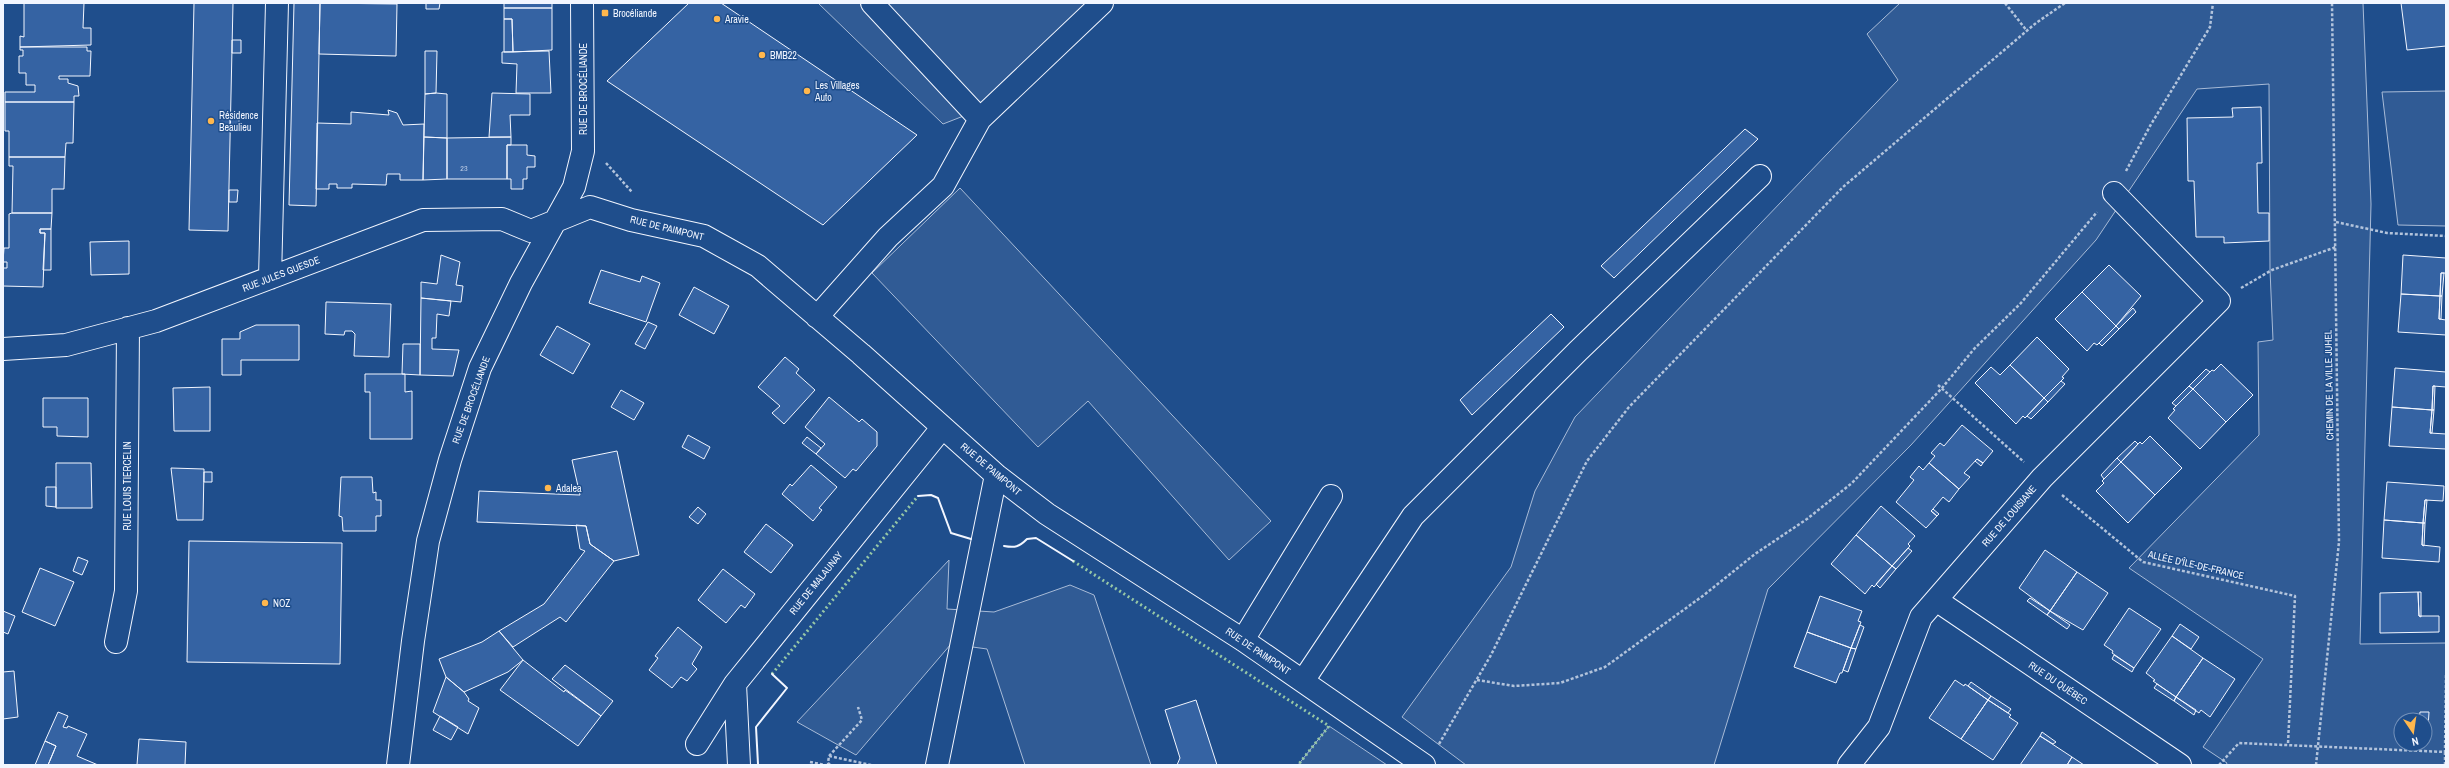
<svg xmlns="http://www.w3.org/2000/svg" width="2449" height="768" viewBox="0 0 2449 768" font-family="'Archivo Narrow',sans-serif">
<rect width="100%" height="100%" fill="#1f4e8c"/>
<path fill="#305b95" stroke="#a8bbd7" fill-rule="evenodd" d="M818,3H1091L984,108L943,124Z
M1900,3H2363L2371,204L2360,644L2446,643V765H2226L2227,763L2203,747L2263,659L2129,568L2259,435L2258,342L2273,340L2270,270L2269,84L2197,89L2096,240L1911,445L1768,589L1714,765H1466L1402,717L1511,567L1535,491L1575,417L1898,80L1867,34ZM2401,720H2425V744H2401Z
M2446,91V226L2398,225L2382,92Z
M960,188L1271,521L1229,560L1088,401L1038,447L872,273Z
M949,560L947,609L994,612L1070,585L1094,595L1151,765H1025L987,649L951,644L856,755L797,722Z
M1329,726L1387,765H1298Z"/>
<path fill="#3563a3" stroke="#f2f6ff" d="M24,3H84L83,28H91V45L20,47V36L24,37Z
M194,3H233L228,231L189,230Z
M294,3H320L316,206L289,205Z
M320,3L397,4L396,56L319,54Z
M426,3H440L439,9H426Z
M504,3H552V8H504Z
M689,3H721L917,135L823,225L607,81Z
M2401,3H2446V46L2407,50Z
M504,8H552V50L513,52L512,19H504Z
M504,19H512L513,52H504Z
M232,40H241V53H232Z
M20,47H87V51H91L90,76H59V79H68V83L78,86L79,96H74V102H5V92H35V85H26V73H19V56H23V50H20Z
M425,51H437L436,93L425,94Z
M549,51L551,93H516L517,64L502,63V52Z
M436,93L447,94V138L424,137L425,94Z
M492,93L530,94V115H510L511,137H489Z
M5,102H74L73,143H66L65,157H9V131H5Z
M2261,107L2262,163H2257L2258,213H2269V241L2224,243V237H2196L2194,181H2188L2187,118L2233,117L2232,108Z
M388,110L397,113L403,125L424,124L423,180H400V174H387L386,185L352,184V188H337V184H329V189H316L317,123L351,124V112L389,115Z
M230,115H239V128H230Z
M1745,129L1758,139L1614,278L1601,266Z
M424,137L447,138V179L423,180Z
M511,137V145H507V179H447V138Z
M507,145H527V155L535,156V167H527V179H523V189H511V179H507Z
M9,157H65L64,189H52V213H12L13,166H9Z
M229,190H238L237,202H229Z
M12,213H52L51,229H40V233H45L43,287L3,286V268H7V262H3L4,248H9V214Z
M40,229H51V270H43L45,233H40Z
M129,241V274L91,275L90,242Z
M441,255L460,262L456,285L463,286L461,302L421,298V282L437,284Z
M2403,255L2446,258V273H2441L2440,296L2401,294Z
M2109,265L2141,296L2116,326L2082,292Z
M601,270L640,282L642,276L660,283L646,322L589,303Z
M2441,273H2444L2442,296H2440Z
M694,287L729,306L714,334L679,315Z
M2082,292L2116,326L2097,345L2094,343L2087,351L2055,319Z
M2401,294L2440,296L2439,319L2446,320V335L2398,332Z
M2440,296H2442L2441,319H2439Z
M421,298L451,301L449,316L437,314L436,338H432V349L459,350L453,376L420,375Z
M326,302L391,304L389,357L354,356L355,334L352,331H345L344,335L325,334Z
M2133,308L2136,312L2119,329L2116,326Z
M1551,314L1564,327L1472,415L1460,400Z
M648,322L657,326L645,349L635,344Z
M256,325H299V360H241V375H222V339H240V332Z
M557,326L590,344L573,374L540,355Z
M2116,326L2119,329L2102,346L2099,343Z
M2037,337L2069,369L2062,377L2064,378L2044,398L2010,365Z
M403,344H420V375L402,374Z
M785,357L799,369L796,373L815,390L784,424L772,413L780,406L758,387Z
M2221,364L2253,395L2226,422L2193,389L2212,370L2214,371Z
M2010,365L2044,398L2027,416L2025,418L2023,416L2016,424L1975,383L1991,367L2000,375Z
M2395,368L2446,372V387L2433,386L2432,410L2392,407Z
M2206,369L2210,372L2193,389L2189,386Z
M365,374H405V392L412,391V439H370V392H365Z
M2061,381L2065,384L2048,402L2044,398Z
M2189,386L2193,389L2176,406L2172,403Z
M2433,386H2435L2434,410H2432Z
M210,387V431H174L173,388Z
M2193,389L2226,422L2200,449L2168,418L2175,410L2173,409Z
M621,390L644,403L634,420L611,407Z
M829,397L859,422L862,419L877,432V446L856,471L853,469L845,478L816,454L825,444L805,427Z
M43,398H88V437L57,436V427H43Z
M2044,398L2048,402L2031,419L2027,416Z
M2392,407L2432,410L2430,433L2446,434V449L2389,446Z
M2432,410H2434L2432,433H2430Z
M1962,425L1993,451L1983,463L1977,459L1964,473L1970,477L1959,489L1929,463L1935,456L1931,453L1940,443L1944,446Z
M688,435L710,447L704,459L682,447Z
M2150,436L2182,468L2155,495L2121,462L2138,444L2140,442L2142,444Z
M807,437L821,448L816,454L802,443Z
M2135,441L2138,444L2121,462L2117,458Z
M617,451L639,555L614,561L590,544L586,526L477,522L479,491L580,495L572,460Z
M2117,458L2121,462L2104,479L2101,475Z
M1977,459L1983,463L1981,466L1975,461Z
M2121,462L2155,495L2128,523L2096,491L2104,483L2102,481Z
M56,463H91L92,508H56Z
M1929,463L1959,489L1949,502L1943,497L1933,509L1931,511L1937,516L1926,528L1896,502L1914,480L1910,477L1919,466L1923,470Z
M811,465L837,487L819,508L822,510L813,521L782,494L790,484L792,486Z
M171,468L204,469L203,520H177Z
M204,472H212V482H204Z
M341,477H372L373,493L376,492V500H381V516H376V531H343L342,517L339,516Z
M2387,482L2444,486L2443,501L2425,500L2423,523L2384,520Z
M46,487H56V507L46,506Z
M2425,500H2427L2425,523H2423Z
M1881,506L1915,536L1908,544L1910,546L1892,566L1856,535Z
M698,507L706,514L698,524L689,517Z
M1933,509L1939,514L1937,516L1931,511Z
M2384,520L2423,523L2422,545L2440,547L2439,562L2382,558Z
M2423,523H2425L2424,546L2422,545Z
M766,524L793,545L771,573L744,552Z
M576,525L586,526L590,544L614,561L566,622L560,617L513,647L499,631L544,604L585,551L580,549Z
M1856,535L1892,566L1874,587L1872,585L1865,594L1831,564Z
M189,541L342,543L340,664L187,662Z
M1908,548L1912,551L1896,569L1892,566Z
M2045,550L2077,572L2050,611L2019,588Z
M78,557L88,561L82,575L73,571Z
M1892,566L1896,569L1880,588L1876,584Z
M40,568L74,582L55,626L22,612Z
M723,569L755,594L745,608L741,605L726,623L698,600Z
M2077,572L2108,593L2083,630L2050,611Z
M2418,592H2421V617L2419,616Z
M2418,592L2419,616H2439V632L2380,633V593Z
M1820,596L1862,611L1858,621L1861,622L1851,648L1807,632Z
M2030,598L2050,611L2047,615L2027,601Z
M2129,608L2161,629L2134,668L2112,653L2113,651L2104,645Z
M3,611L15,616L8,634L3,632Z
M2050,611L2070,625L2067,629L2047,615Z
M2180,624L2199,637L2191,649L2172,636Z
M1860,625L1864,627L1856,649L1851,648Z
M678,627L702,647L692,664L697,669L687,681L681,677L672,688L649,670L658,658L655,656Z
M499,631L523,660L508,672L464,692L446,677L439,659L482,642Z
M1807,632L1851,648L1842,673H1840L1836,683L1794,667Z
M2172,636L2203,658L2176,697L2153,681L2155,680L2146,673Z
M1851,648L1856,649L1848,672L1843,670Z
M2114,655L2134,668L2132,672L2112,659Z
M2203,658L2235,679L2210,717L2201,710L2199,713L2176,697Z
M523,660L564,692L565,690L601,716L578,746L500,690Z
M565,665L613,701L601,716L552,679Z
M14,671L18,717L3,719V672Z
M446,677L464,692L469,699L468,701L479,708L468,734L433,712Z
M1955,680L1964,686L1965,684L1988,700L1961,739L1929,718Z
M1971,682L1991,696L1988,700L1968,686Z
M2157,684L2176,697L2174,701L2154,688Z
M1991,696L2011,709L2008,713L1988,700Z
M2176,697L2196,710L2194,715L2174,701Z
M1196,700L1217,765H1177L1180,758L1165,710Z
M1988,700L2011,715L2009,717L2018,723L1993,760L1961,739Z
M58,712L68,716L63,727L67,728L68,726L87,734L77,756L98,765H48L56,746L45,741Z
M2420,712H2429L2428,728H2425V720H2419Z
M440,716L458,727L451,740L433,730Z
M2042,732L2056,742L2053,744L2040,736Z
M2040,736L2072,757L2067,765H2020Z
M139,739L186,742L185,765H137Z
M45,741L56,746L48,765H35Z
M2072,757L2084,765H2067Z"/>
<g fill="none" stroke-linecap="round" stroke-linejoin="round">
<defs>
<path id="minor" d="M872,3L980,119
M270,278L277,3
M817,317L888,237L943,186L980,119L1102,3
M3,349L66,345L156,321L423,220L502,219L531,231L590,207L631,220L704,236L758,266L861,354L996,475L1047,514L1243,640L1424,765
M1936,600L2180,765
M1243,640L1331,496
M116,642L126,591L128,328
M1303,681L1413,516L1578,351L1760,176
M735,684L739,765
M697,744L735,684L942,428
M398,765L413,641L428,541L450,460L480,368L521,283L574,187L583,151L582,3
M937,765L996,475
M1849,765L1879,727L1921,617L2042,478L2219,301L2114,193"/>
</defs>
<use href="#minor" stroke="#f2f6ff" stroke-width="24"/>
<path stroke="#b3c4dc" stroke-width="2.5" stroke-dasharray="3 2" stroke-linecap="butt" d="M2005,3L2027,31
M606,163L632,192
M2126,171L2150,126L2210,27L2213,3
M2336,222L2387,233L2446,236
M2241,288L2272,270L2336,247
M1938,385L2024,462
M2062,495L2143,562L2295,596L2288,744
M1477,680L1514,686L1560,683L1605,667L1704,595L1755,554L1807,519L1852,483L1942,388L1974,349L2021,303L2097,212
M1439,744L1491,655L1587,461L1629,407L1843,187L2036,23L2065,3
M2445,752V765
M829,756L862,720L858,707
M810,762L825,765
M830,765L828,763L829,756L871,765
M2219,765L2239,743L2445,752L2446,675
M2316,765L2339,542L2332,3"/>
<use href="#minor" stroke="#1f4e8c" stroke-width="22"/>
<path stroke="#97c8a6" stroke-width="3" stroke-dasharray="2 3" stroke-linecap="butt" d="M1073,561L1329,726L1298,765
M772,674L918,496"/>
<path stroke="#f2f6ff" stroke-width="2" d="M918,496L931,495L938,498L951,533L971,539
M1004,546C1015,548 1019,547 1027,539L1036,538L1073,561
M758,764L756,727L787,688L772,674"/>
</g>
<g fill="#ffb74d" stroke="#1f4e8c" stroke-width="1.5">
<rect x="601" y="9" width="8" height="8" rx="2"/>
<circle cx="717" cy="19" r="4"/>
<circle cx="762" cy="55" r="4"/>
<circle cx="807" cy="91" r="4"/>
<circle cx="211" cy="121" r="4"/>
<circle cx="548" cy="488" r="4"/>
<circle cx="265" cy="603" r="4"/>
</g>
<g text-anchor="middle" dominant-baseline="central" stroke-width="3" stroke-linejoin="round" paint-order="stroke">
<g font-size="8" fill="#c3d1e8">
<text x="464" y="168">23</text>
</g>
<g font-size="10" fill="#f2f6ff" stroke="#1f4e8c" text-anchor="start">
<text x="613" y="13">Brocéliande</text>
<text x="725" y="19">Aravie</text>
<text x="770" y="55">BMB22</text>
<text x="815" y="85">Les Villages<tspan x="815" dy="12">Auto</tspan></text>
<text x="219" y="115">Résidence<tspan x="219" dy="12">Beaulieu</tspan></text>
<text x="556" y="488">Adalea</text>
<text x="273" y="603">NOZ</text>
</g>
<g font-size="10" fill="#f2f6ff" stroke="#1f4e8c">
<text transform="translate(583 89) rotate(-90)">RUE DE BROCÉLIANDE</text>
<text transform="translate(667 228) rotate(14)">RUE DE PAIMPONT</text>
<text transform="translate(281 274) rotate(-21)">RUE JULES GUESDE</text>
<text transform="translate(2329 385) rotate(-91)">CHEMIN DE LA VILLE JUHEL</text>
<text transform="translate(471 400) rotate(-70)">RUE DE BROCÉLIANDE</text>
<text transform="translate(991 469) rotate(40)">RUE DE PAIMPONT</text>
<text transform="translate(127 486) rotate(-90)">RUE LOUIS TIERCELIN</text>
<text transform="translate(2009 516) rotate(-49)">RUE DE LOUISIANE</text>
<text transform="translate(2196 565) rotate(13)">ALLÉE D'ÎLE-DE-FRANCE</text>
<text transform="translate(816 583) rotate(-51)">RUE DE MALAUNAY</text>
<text transform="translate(1258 651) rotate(34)">RUE DE PAIMPONT</text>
<text transform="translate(2058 683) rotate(34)">RUE DU QUÉBEC</text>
</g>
</g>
<rect width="2449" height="768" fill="none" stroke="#f2f6ff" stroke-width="8"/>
<g transform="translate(2413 732) rotate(167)"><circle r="19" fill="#1f4e8c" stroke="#7391ba"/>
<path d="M0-3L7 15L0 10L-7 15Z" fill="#ffb74d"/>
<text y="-6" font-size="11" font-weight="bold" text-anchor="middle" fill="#f2f6ff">N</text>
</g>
</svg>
